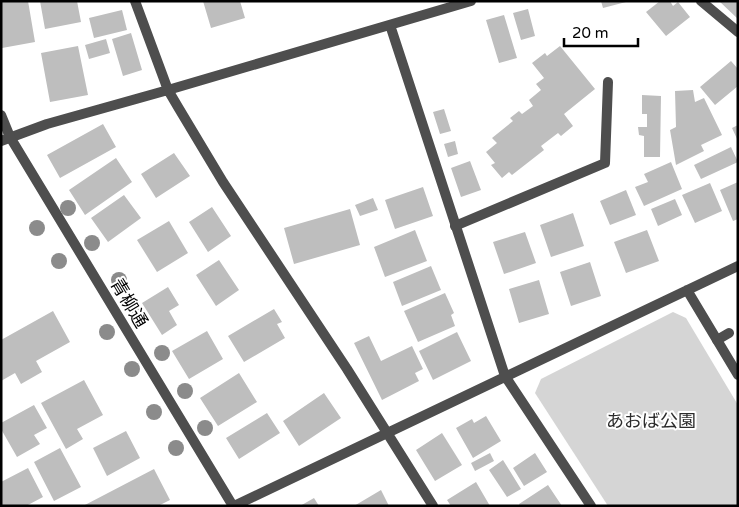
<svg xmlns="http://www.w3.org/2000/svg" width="739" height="507" viewBox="0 0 739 507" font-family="'Varela Round','Noto Sans JP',sans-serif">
<rect width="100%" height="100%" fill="#fff"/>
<path fill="#d5d5d5" d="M673,312L686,318L738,405V506H608L535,393L541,379Z"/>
<path fill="#bebebe" d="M1,1H28L35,42L2,48Z
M40,1H77L81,22L45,29Z
M203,1H240L245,18L211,28Z
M601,1H625L626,2L603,8Z
M660,1H670L673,6L678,2L690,17L666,36L646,12Z
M719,1H738V19Z
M528,9L535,36L521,40L513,13Z
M122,10L127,30L94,38L89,18Z
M504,15L517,58L499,63L486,20Z
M131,33L142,70L123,76L112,39Z
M106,39L110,53L89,59L85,45Z
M78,46L88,95L50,102L41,53Z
M560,46L595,89L564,114L573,126L561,136L558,133L541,146L544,150L512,175L509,172L502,178L491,165L495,163L486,152L497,143L492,138L513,121L510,118L519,111L522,114L533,106L529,100L541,90L536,84L544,78L532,63L545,53L547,56Z
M731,61L738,69V86L715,105L700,87Z
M693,90L695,102L704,98L722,135L701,145L704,151L676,165L670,130L676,127L675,91Z
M642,95L661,96L660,157H644V136L639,135L638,127H647V114H642Z
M444,109L451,131L440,134L433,112Z
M103,124L116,147L60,178L47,155Z
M738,125V141L732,128Z
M455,141L458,154L448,157L444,144Z
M731,147L738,162L701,179L694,165Z
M174,153L190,176L156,198L141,174Z
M116,158L132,182L85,215L69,190Z
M470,161L481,190L461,197L451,168Z
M671,162L682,189L644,206L635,187L648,182L644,174Z
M738,182V219L733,221L720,190Z
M710,183L722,211L695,223L682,195Z
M423,187L433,216L395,229L385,200Z
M626,190L636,215L610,225L600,201Z
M124,195L141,218L108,242L91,218Z
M373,198L378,210L360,216L355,205Z
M675,199L682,215L658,226L651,209Z
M212,207L231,236L208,252L189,222Z
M350,209L360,245L294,264L284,228Z
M573,213L584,246L551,257L540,225Z
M169,221L188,253L157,272L137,240Z
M415,230L427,261L385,277L374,247Z
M647,230L659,261L626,273L614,242Z
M525,232L536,263L504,274L493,242Z
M219,260L239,290L216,306L196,275Z
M590,262L601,296L571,306L560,272Z
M431,266L441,290L402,306L393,282Z
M539,280L549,314L519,323L509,289Z
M168,287L179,305L169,311L177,325L162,335L142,303Z
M445,293L454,313L451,315L455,326L418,342L404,311Z
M274,309L282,322L277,324L285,338L244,362L228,336Z
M53,311L70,342L36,361L42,372L21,384L15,373L1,381V340Z
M207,331L223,359L189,379L172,351Z
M457,332L471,361L433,380L419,351Z
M369,336L381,361L412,346L423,369L415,373L419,381L382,400L354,343Z
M239,373L257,402L218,426L200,398Z
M84,380L103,415L77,429L83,439L66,449L41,403Z
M324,393L341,418L299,446L283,421Z
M34,405L47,428L34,435L40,444L17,457L1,429V423Z
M267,413L280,433L239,459L226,438Z
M486,416L501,441L473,458L456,428L472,419L474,423Z
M126,431L140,458L107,476L93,448Z
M442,433L462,465L435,481L416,450Z
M60,448L81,487L54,501L34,462Z
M490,453L494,461L475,471L471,463Z
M535,453L547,472L524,486L513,468Z
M503,460L521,489L507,497L489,470Z
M28,468L43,497L26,506H1V482Z
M154,469L170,500L158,506H83Z
M476,482L490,506H451L447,500Z
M548,485L562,506H520L519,504Z
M381,490L389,506H354Z
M314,498L319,506H300Z"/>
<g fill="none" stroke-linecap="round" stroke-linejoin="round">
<path stroke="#4e4e4e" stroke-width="10" d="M455,226L605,163L608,82
M717,340L729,333"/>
<path stroke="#4e4e4e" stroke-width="10" d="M135,1L168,90L178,107L223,182L347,369L433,506
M701,1L738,32
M390,25L505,376L591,506
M1,141L47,124L168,90L471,1
M687,290L738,375
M234,506L738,266"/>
<path stroke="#4e4e4e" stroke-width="10" d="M1,115L10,137L233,506"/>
</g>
<g fill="#8b8b8b">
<circle cx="68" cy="208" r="8"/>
<circle cx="37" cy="228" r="8"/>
<circle cx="92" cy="243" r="8"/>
<circle cx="59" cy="261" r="8"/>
<circle cx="119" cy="280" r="8"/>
<circle cx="137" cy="314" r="8"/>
<circle cx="107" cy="332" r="8"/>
<circle cx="162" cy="353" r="8"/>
<circle cx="132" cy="369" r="8"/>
<circle cx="185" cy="391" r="8"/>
<circle cx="154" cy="412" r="8"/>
<circle cx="205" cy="428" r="8"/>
<circle cx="176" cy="448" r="8"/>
</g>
<g text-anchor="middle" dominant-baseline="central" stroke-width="4" stroke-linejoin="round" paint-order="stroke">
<g font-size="18" fill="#000" stroke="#fff">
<text transform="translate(129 303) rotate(59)">青柳通</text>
</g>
<g font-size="18" fill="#2c2c2c" stroke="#fff">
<text x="651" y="421">あおば公園</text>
</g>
</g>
<rect width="739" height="507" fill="none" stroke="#000000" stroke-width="5"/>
<path d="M564 38v8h74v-8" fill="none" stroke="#000000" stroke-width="2.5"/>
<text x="572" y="38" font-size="15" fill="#000000" stroke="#ffffff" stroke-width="4" paint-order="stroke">20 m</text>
</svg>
